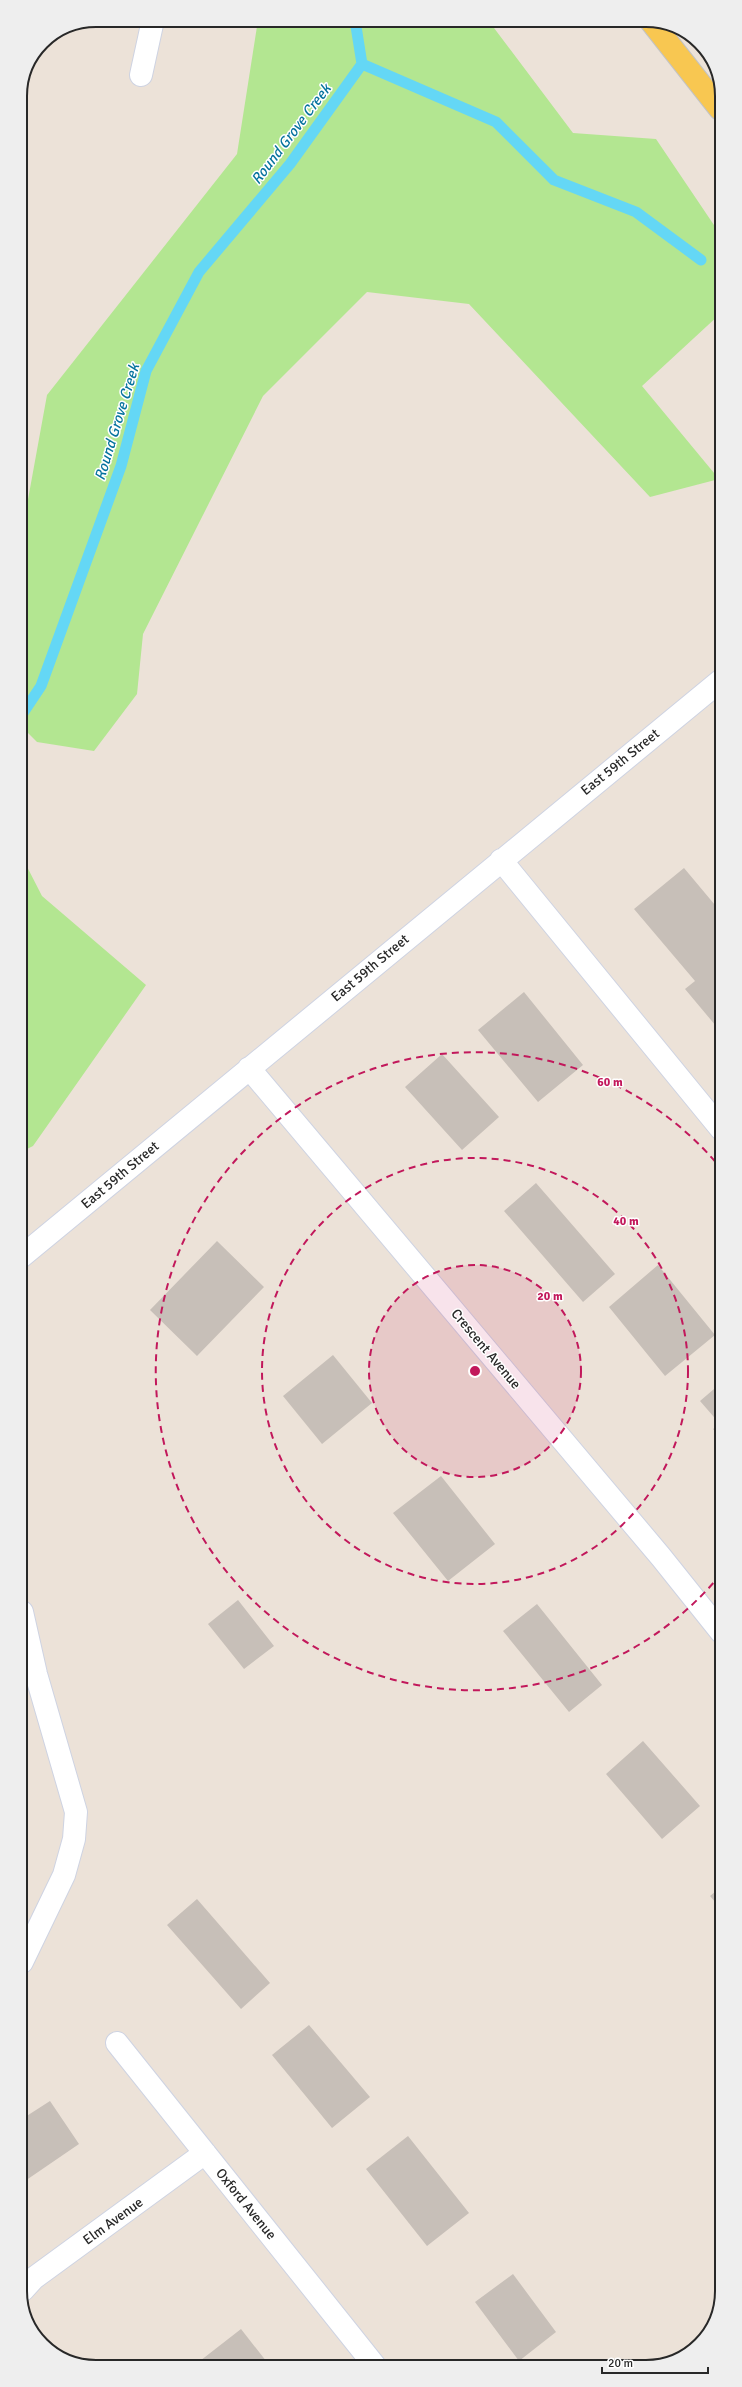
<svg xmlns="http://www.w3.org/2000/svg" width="742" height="2387" viewBox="0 0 742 2387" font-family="Signika,sans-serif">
<rect width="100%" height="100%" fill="#ece2d8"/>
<path fill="#b3e691" d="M258,20H488L573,133L656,139L720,234V314L642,386L719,479L650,497L469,304L367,292L263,396L143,634L137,694L94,751L37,742L21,726V538L47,395L237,154Z
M21,855L42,896L146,985L33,1146L21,1152Z"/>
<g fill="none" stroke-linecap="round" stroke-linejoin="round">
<path stroke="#64d7f5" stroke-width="11" d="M362,64L496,122L554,180L636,212L701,260
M21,716L41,686L121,466L146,371L199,272L290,164L362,64L355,20"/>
</g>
<path fill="#c7bfb8" d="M684,868L720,911L721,1032L685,989L695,981L634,909Z
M524,992L583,1065L538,1102L478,1030Z
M442,1054L499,1117L462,1150L405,1087Z
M536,1183L615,1274L583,1302L504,1211Z
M217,1241L264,1287L197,1356L150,1310Z
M658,1265L715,1335L665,1376L609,1307Z
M333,1355L372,1403L322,1444L283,1396Z
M721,1383V1438L713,1429L720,1424L700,1401Z
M441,1476L495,1544L448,1581L393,1513Z
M238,1600L274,1646L244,1669L208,1624Z
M537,1604L602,1685L569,1712L503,1631Z
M643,1741L700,1806L662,1839L606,1774Z
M722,1886V1910L710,1896Z
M197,1899L270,1983L241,2009L167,1925Z
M309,2025L370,2097L332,2128L272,2055Z
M50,2101L79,2144L22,2183V2119Z
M408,2136L469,2213L427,2246L366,2169Z
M513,2274L556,2332L519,2361L475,2302Z
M241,2329L270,2366H197L196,2364Z"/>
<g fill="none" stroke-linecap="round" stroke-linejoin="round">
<defs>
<path id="minor" d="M141,75L153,20
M501,860L721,1129
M249,1068L661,1557L721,1632
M21,1257L720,681
M22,1612L36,1674L76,1812L74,1839L64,1875L22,1962
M117,2043L375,2366
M23,2290L34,2278L205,2153"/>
<path id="major" d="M650,20L720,109"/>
</defs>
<use href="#minor" stroke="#ced3e2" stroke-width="24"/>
<use href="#major" stroke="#c3c3c3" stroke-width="24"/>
<use href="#minor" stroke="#fff" stroke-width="22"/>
<use href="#major" stroke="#f8c751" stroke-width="22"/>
</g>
<circle cx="475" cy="1371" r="106" fill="#c2185b" fill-opacity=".12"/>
<g fill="none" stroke="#c2185b" stroke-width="2" stroke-dasharray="7 5">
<circle cx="475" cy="1371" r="106"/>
<circle cx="475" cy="1371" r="213"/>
<path d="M721 1574A319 319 0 1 1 719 1166"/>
</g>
<g text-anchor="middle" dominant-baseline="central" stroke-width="3" stroke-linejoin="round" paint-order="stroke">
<g font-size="14" fill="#282828" stroke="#fff">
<text transform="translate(620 762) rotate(-39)">East 59th Street</text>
<text transform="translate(370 968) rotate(-40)">East 59th Street</text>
<text transform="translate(120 1175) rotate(-40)">East 59th Street</text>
<text transform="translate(486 1349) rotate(50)">Crescent Avenue</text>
<text transform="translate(246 2204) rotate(51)">Oxford Avenue</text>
<text transform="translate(113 2221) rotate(-36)">Elm Avenue</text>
</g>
<g font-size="15" font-style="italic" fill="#06739e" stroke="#fff">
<text transform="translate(291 134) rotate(-53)">Round Grove Creek</text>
<text transform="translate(117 422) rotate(-73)">Round Grove Creek</text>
</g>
</g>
<path d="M0 0H742V2387H0ZM96 27H646A69 69 0 0 1 715 96V2291A69 69 0 0 1 646 2360H96A69 69 0 0 1 27 2291V96A69 69 0 0 1 96 27Z" fill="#eee" fill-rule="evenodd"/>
<path fill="none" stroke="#282828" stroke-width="2" d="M96 27H646A69 69 0 0 1 715 96V2291A69 69 0 0 1 646 2360H96A69 69 0 0 1 27 2291V96A69 69 0 0 1 96 27Z"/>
<circle cx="475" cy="1371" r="6" fill="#c2185b" stroke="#fff" stroke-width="2"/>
<g font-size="12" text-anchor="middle" font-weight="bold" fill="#c2185b" stroke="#fff" stroke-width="3" stroke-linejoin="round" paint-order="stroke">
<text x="610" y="1086">60 m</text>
<text x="626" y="1225">40 m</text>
<text x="550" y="1300">20 m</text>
</g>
<path d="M602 2367v6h106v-6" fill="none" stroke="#282828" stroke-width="2"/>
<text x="608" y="2367" font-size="12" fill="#282828" stroke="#ffffff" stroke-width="3" paint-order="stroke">20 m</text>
</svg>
